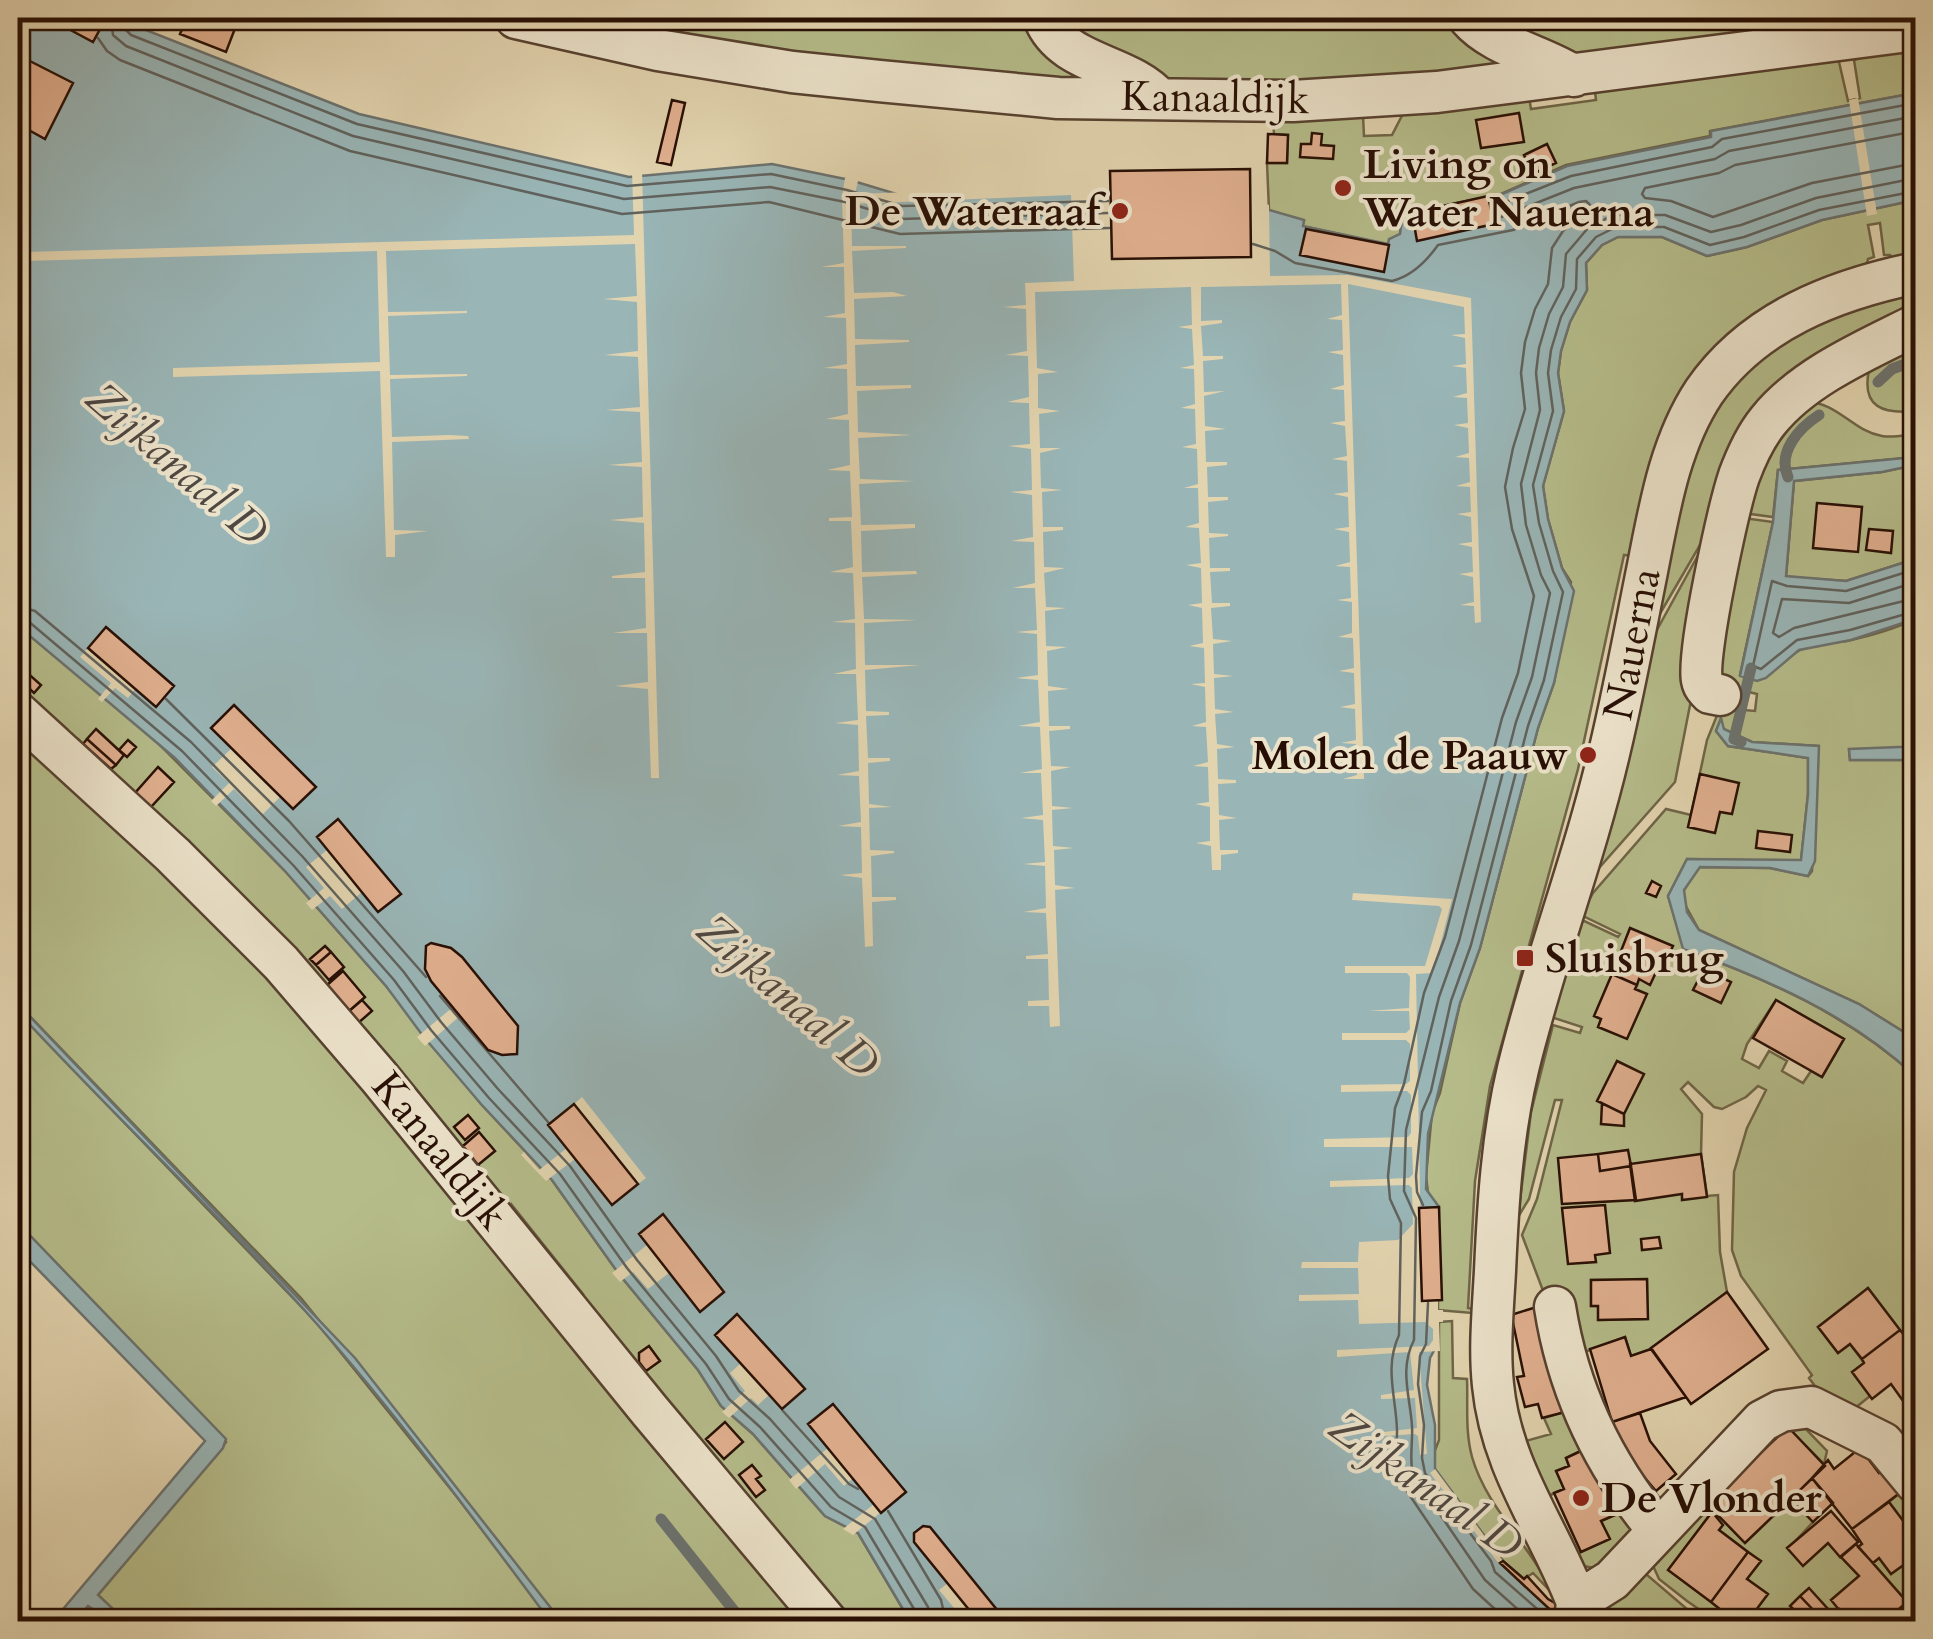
<svg xmlns="http://www.w3.org/2000/svg" width="1933" height="1639" viewBox="0 0 1933 1639" font-family="Cardo,serif">
<rect width="100%" height="100%" fill="#e2d4af"/>
<filter id="stains"><feTurbulence type="fractalNoise" baseFrequency=".002" numOctaves="4"/><feColorMatrix values="0 0 0 0 .2 0 0 0 0 .09 0 0 0 0 .02 0 0 0 .5 -.17"/></filter>
<radialGradient id="worn" r=".72"><stop offset=".6" stop-color="#630" stop-opacity="0"/><stop offset="1" stop-color="#630" stop-opacity=".3"/></radialGradient>
<path fill="#b5bc8a" stroke="#6e6547" stroke-width="2.5" fill-rule="evenodd" d="M546,18H1915L1445,83L1056,89Z
M1915,39V93L1710,131V136L1566,165L1501,194L1403,214L1400,234L1389,245L1302,226L1304,221L1269,210L1267,163H1287L1288,135L1274,134L1273,119L1363,116L1364,136L1392,135L1408,104L1528,91L1531,109L1596,100L1594,83L1834,60L1839,62L1848,101L1860,98L1854,60Z
M1915,200V255L1894,260L1890,255H1884L1880,223L1868,225L1874,257L1868,259L1866,267L1769,309L1632,556L1624,555L1578,769L1490,1086L1475,1181L1468,1308L1473,1309L1472,1313L1438,1310V1206L1428,1193L1426,1176L1432,1113L1440,1093L1460,1003L1480,948L1538,728L1554,683L1571,582L1562,568L1548,519L1543,486L1564,411L1558,373L1561,351L1570,322L1587,290L1586,263L1602,245L1618,237H1662L1707,256L1747,247L1822,220Z
M1915,290V315L1809,376L1714,521L1651,629C1676,508 1689,374 1820,320C1850,308 1884,300 1915,290Z
M1915,335V411C1884,414 1861,408 1869,370Z
M1806,402C1838,402 1852,431 1882,436C1892,438 1905,435 1915,434V457L1778,470L1773,517L1743,513V518L1773,522L1740,675C1767,691 1778,660 1800,650C1814,643 1832,643 1847,641C1870,636 1895,629 1915,619V747L1849,750L1850,760H1915V1039L1859,1004L1699,930L1683,901L1684,890L1699,867L1770,868L1808,876L1812,871L1818,746L1752,742L1723,729L1721,719L1716,731L1728,746L1808,758V794L1801,861L1687,859L1668,896L1684,949C1767,979 1850,1016 1915,1076V1350L1868,1288L1818,1327L1838,1353L1850,1344L1864,1363L1853,1372L1870,1396L1849,1413L1827,1402L1809,1378L1812,1375L1741,1276L1732,1250L1734,1172L1747,1128L1766,1090L1758,1086L1746,1097L1722,1109L1714,1107L1688,1082L1681,1089L1702,1114L1701,1154L1707,1196L1718,1195L1720,1252L1727,1292L1651,1349L1631,1356L1625,1337L1582,1353L1573,1349L1567,1302L1548,1304L1522,1235L1537,1199L1562,1100H1555L1529,1199L1518,1217L1531,1112L1553,1025L1580,1033L1582,1027L1551,1017L1580,919L1618,937L1620,934L1581,915L1593,893L1666,809L1691,815L1707,740L1720,708L1755,711L1757,694C1735,689 1719,685 1712,661C1723,600 1737,421 1806,402ZM1776,1000L1844,1039L1822,1077L1811,1071L1803,1083L1782,1071L1787,1061L1769,1051L1759,1068L1742,1059L1747,1044ZM1591,1280H1647V1319L1599,1320L1598,1306H1591Z
M1915,465V559L1846,581L1786,577L1794,481L1882,472Z
M1713,528L1691,700L1675,782L1598,869L1595,867L1647,648Z
M18,626L146,731L285,871L386,986L481,1104L552,1180L619,1274L698,1370L721,1406L753,1434L825,1516L858,1533L910,1621H850L832,1602L574,1302L583,1294L511,1204L501,1211L92,767L100,759L78,739L70,747L59,738L67,729L18,685Z
M18,725L196,891L815,1621H561L301,1298L18,1004Z
M18,1012L317,1323L457,1497L552,1621L126,1622L98,1595L226,1442L18,1223Z
M1452,1321L1453,1378L1467,1379C1468,1405 1465,1431 1472,1457C1487,1509 1531,1545 1552,1593L1533,1573L1524,1579L1503,1561L1435,1469L1432,1458L1439,1440V1322Z
M1573,1409L1582,1450L1566,1458L1569,1466L1557,1471L1564,1489L1544,1498L1522,1442L1551,1434L1544,1418Z
M1799,1422L1827,1451L1824,1464L1787,1427L1707,1504L1745,1543L1791,1499L1813,1522L1788,1549L1803,1565L1828,1543L1859,1576L1832,1600L1839,1609L1826,1621H1747L1767,1594L1747,1579L1760,1561L1719,1530L1722,1525L1711,1513L1669,1570L1736,1621H1716L1687,1601L1659,1579L1650,1559C1684,1522 1750,1430 1799,1422Z
M1901,1492L1915,1509V1538L1889,1502Z
M1618,1499L1633,1520L1631,1536L1595,1568L1583,1566L1575,1554L1609,1539L1601,1521L1614,1515L1609,1502Z
M1915,1556V1621H1884L1907,1602L1873,1563L1879,1558L1891,1574Z
M1640,1572L1646,1574L1701,1621L1596,1622Z"/>
<path fill="#99b5b6" stroke="#6b726f" stroke-width="2.5" d="M18,18H134L133,25L359,114L629,177L772,164L850,180L903,196L1045,191L1269,210L1304,220L1303,226L1388,244L1389,239L1400,234L1403,214L1502,194L1567,166L1711,137V131L1915,93V200L1822,220L1747,247L1707,256L1662,237H1618L1602,245L1586,263L1587,290L1570,322L1561,351L1558,373L1564,411L1543,486L1548,519L1562,568L1574,591L1554,683L1538,728L1480,948L1460,1003L1428,1134L1426,1189L1439,1207L1436,1347L1430,1358L1427,1385L1435,1425V1469L1503,1561L1501,1564L1557,1616L1574,1621H910L858,1533L825,1516L753,1434L721,1406L698,1370L619,1274L552,1180L481,1104L423,1036L386,986L285,871L175,758L18,626Z
M1267,18H1412L1388,22L1272,26Z
M1915,457V465L1882,472L1794,481L1786,576L1846,581L1915,559V619L1851,640L1799,650L1766,678L1757,681L1740,676L1773,522L1778,470Z
M1721,718L1724,729L1752,742L1819,746L1815,861L1808,876L1770,868L1700,867L1684,890L1687,912L1699,930L1859,1004L1915,1039V1076C1850,1015 1767,979 1683,949L1668,896L1687,859L1801,860L1808,794V758L1728,746L1716,731Z
M1899,747H1915V760H1850L1849,749Z
M18,1004L355,1358L561,1621H552L541,1609C469,1512 396,1414 316,1323C221,1216 115,1117 18,1012Z
M18,1223L226,1439L223,1448L98,1595L126,1621H111L88,1606L75,1621H53L205,1441L18,1249Z"/>
<path fill="#e2d4af" d="M1858,98L1877,214L1867,216L1849,100Z
M642,170L659,778H651L648,689L615,686L648,682L647,633H613L646,628L645,578H612V576L645,572L644,523L610,520L643,517L642,467L608,465L642,462L640,412L606,410L640,407L638,357L604,355L638,351L637,302L603,299L637,296L635,244L386,251L388,312L467,311V313L388,316L390,375L467,374V376L390,379L392,437L449,435L468,436L469,439L392,442L394,530L428,531L395,535V557H386L380,371L173,377V368L380,362L377,251L25,261V252L634,235L632,171Z
M849,175L868,180L858,181L855,194L1076,186H1215L1269,205L1270,276L1348,275L1471,298L1481,622L1475,623L1474,606L1460,605L1474,602L1473,577L1459,574L1473,572L1472,547L1458,544L1472,542L1471,517L1457,514L1471,512L1470,487L1456,486L1470,482L1469,458L1455,457L1469,453L1468,428L1454,425L1468,423L1467,398L1453,397L1467,393L1466,368L1452,366L1466,364L1465,338L1451,335L1465,334L1464,307L1348,284L1364,779H1343L1357,775L1356,744L1341,743L1356,740L1355,709L1340,707L1355,704L1354,673L1339,671L1354,668L1353,638L1338,637L1352,633V602L1337,600L1351,598L1350,567L1335,566L1350,562L1349,532L1334,529L1349,527L1348,497L1333,494L1348,492L1347,461L1332,459L1347,456L1345,426L1330,423L1345,421L1344,390L1330,389L1344,385L1343,355L1328,352L1343,350L1342,320L1327,319L1342,315L1341,284L1201,287V321L1222,320V323L1201,326L1203,356H1223V359L1203,361L1204,392L1225,391L1204,396L1205,426L1226,429L1205,431L1206,462H1227V465L1207,467L1208,497H1228V500L1208,502L1209,533L1228,534V536L1209,538L1210,568H1230V571L1210,572L1212,603H1230V606L1211,608L1213,639L1232,641L1213,644L1214,674L1233,676L1214,678L1215,709L1234,712L1215,714L1217,744L1235,747L1217,749L1218,779L1236,780V783L1218,784L1219,815L1237,818L1219,820L1220,850H1238V853L1221,855V870H1212L1211,846L1196,843L1210,841V807L1195,804L1209,802L1208,767L1193,766L1208,762L1206,727L1192,726L1206,722L1205,687L1191,684L1205,683L1204,648L1189,646L1203,643L1202,608L1188,605L1202,603L1201,568L1186,565L1201,563L1199,528L1185,527L1199,523L1198,488H1184L1198,484L1197,449L1182,447L1196,444L1195,409L1181,408L1195,404L1194,369L1180,368L1194,365L1192,329L1178,327L1192,325L1191,287L1035,292L1037,368L1058,372L1038,374V408L1060,411L1039,414L1040,448H1061L1040,453L1041,488L1062,490L1042,492L1043,527H1063V530L1043,532L1044,567L1065,568L1044,573L1046,607L1066,608L1045,611L1046,646L1067,647L1047,651L1048,686L1069,689L1048,691L1049,726H1070V729L1049,731L1051,766L1071,767L1051,771L1052,806L1073,808L1052,810L1053,846L1074,848L1054,850L1055,885L1075,888L1055,890L1060,1026L1050,1027L1049,1006H1028V1001L1049,1000L1048,959H1026V956L1048,954L1046,913L1024,912L1046,908L1045,866L1023,864L1045,862L1043,820L1021,818L1043,815L1041,773H1020L1042,769L1040,727L1018,726L1040,722L1038,680L1016,678L1038,675L1037,634L1015,632L1037,630L1035,588H1013L1035,583L1034,542L1011,541L1033,537L1032,495L1010,492L1032,490L1031,449L1008,446L1030,444L1029,403L1007,402L1029,397L1028,356L1005,355L1027,351L1026,309L1003,307L1026,305L1025,283L1074,281L1071,195L851,204L852,246H906V248L852,251L854,293L893,292L907,296L854,299L855,339L909,340V342L855,345L856,386L911,385V388L857,391L858,432L912,435L858,438L860,479L914,481L859,484L861,525L915,524V528L861,531L862,572L916,571L917,574L862,577L864,619L918,620L864,623L865,665H920L865,670L866,711L889,712V715L866,716L868,758H890V761L868,763L869,804L892,807L869,808L870,850L894,851V853L871,856L872,897H896V900L872,902L873,946L865,947L862,878L840,875L862,873L861,827L838,826L861,822L859,776L837,775L859,771L858,725L835,723L858,720L856,674H833L856,669L855,623L832,622L855,619L853,573L830,572L853,567L851,521H829V518L852,517L850,471L827,470L850,465L849,420L826,419L848,414L847,369L824,368L847,364L846,318L823,317L845,313L844,267H821L844,263L842,197L845,178Z
M88,648L135,689L128,698L115,688L102,702L98,699L111,683L80,657Z
M232,748L280,797L261,816L234,789L216,806L211,801L229,783L212,767Z
M327,850L362,892L342,909L330,896L312,910L306,903L324,888L306,867Z
M1353,893L1452,899L1433,973L1416,974L1422,1300H1438V1310H1443V1322H1439L1440,1351L1419,1352L1427,1454L1420,1455L1418,1436L1415,1434L1384,1436V1432L1417,1428L1415,1398L1381,1399V1395L1414,1390L1410,1352L1337,1357V1350L1429,1346L1433,1340V1329L1425,1322L1359,1324L1358,1300L1299,1301V1295L1359,1294L1358,1268H1301L1302,1262H1358L1359,1242L1398,1240L1413,1224L1412,1188L1409,1185L1330,1187V1181L1409,1178L1413,1174L1412,1147H1324V1139L1408,1137L1411,1133V1095L1407,1091L1341,1092V1085L1406,1084L1410,1081V1044L1406,1040H1342V1033H1406L1410,1029L1409,1011H1368L1409,1008L1410,977L1407,973H1345V966H1425L1442,909L1439,906L1352,900Z
M453,1007L460,1016L425,1046L417,1037Z
M582,1097L646,1178L638,1184L574,1104Z
M567,1148L575,1159L546,1181L521,1155L524,1152L539,1170Z
M647,1245L669,1273L648,1289L633,1272L620,1282L612,1273Z
M741,1363L769,1395L758,1405L751,1398L729,1418L722,1412L745,1391L730,1373Z
M828,1448L853,1478L844,1486L825,1464L796,1489L789,1480Z
M1435,1469L1503,1561L1499,1564L1430,1473Z
M874,1504L881,1512L853,1535L843,1529Z
M948,1583L978,1621H965L939,1590Z"/>
<g fill="none" stroke-linecap="round" stroke-linejoin="round">
<path stroke="#60625d" stroke-width="2.5" d="M111,18L113,35L126,46L353,136L624,199L770,187L845,202L901,219L1108,213
M125,18L124,28L131,35L357,124L627,186L771,174L847,190L902,206L1108,201
M98,38L107,51L120,60L350,151L622,214L769,202L900,234L1109,228
M1916,131L1735,165L1719,173L1645,188L1642,194L1645,198L1671,201L1713,217L1812,183L1916,163
M1493,207L1571,176L1712,147L1722,139L1916,103
M1496,219L1574,188L1715,159L1729,151L1916,116
M1253,244L1275,251L1295,263L1392,281C1412,276 1426,262 1438,245L1513,230L1579,202L1586,201L1590,205L1563,231L1552,248L1548,284L1535,309L1525,342L1521,373L1525,409L1513,448L1505,487L1512,529L1534,596L1518,673L1502,718L1445,937L1424,993L1404,1084L1395,1108L1388,1176L1390,1199L1401,1223L1399,1335C1384,1368 1396,1396 1397,1430C1397,1447 1395,1461 1398,1478L1473,1589L1509,1622
M1916,569L1846,591L1787,586L1772,581L1753,666L1761,669L1797,640L1850,630L1916,611
M1916,582L1849,603L1782,599L1773,633L1779,637L1794,628L1916,598
M18,606L35,611L191,742L302,856L403,971L441,1022L498,1089L570,1166L637,1260L716,1356L739,1391L770,1419L839,1497L875,1519L928,1607L931,1622
M18,619L28,621L182,751L293,865L394,980L431,1030L489,1098L560,1174L627,1268L706,1364L729,1399L760,1427L831,1507L865,1527L917,1614L918,1622
M166,699L289,821L426,977
M440,996L548,1122
M1423,1205L1417,1192L1416,1176L1422,1112L1431,1091L1451,1001L1471,945L1528,726L1544,680L1563,592L1553,571L1539,523L1533,485L1553,411L1548,373L1551,350L1561,317L1576,289L1577,259L1596,237L1616,227H1664L1710,245L1744,237L1819,210L1916,191
M1428,1303L1426,1344L1420,1356L1418,1384L1424,1425L1422,1458L1425,1473L1491,1561L1495,1572L1552,1622
M783,1411L849,1484L858,1489
M888,1511L941,1600L946,1622
M1532,1622L1485,1580L1413,1475C1409,1458 1413,1443 1412,1426C1410,1396 1399,1369 1414,1340L1416,1218L1404,1191L1406,1130L1439,997L1459,941L1516,722L1532,677L1550,593L1541,575L1526,525L1521,484L1540,410L1536,373L1539,348L1549,314L1563,287L1566,254L1588,228L1613,215H1665L1711,232L1741,225L1816,198L1916,178"/>
<path stroke="#6b726f" stroke-width="11" d="M1878,382L1892,369L1916,360
M1788,477C1777,452 1799,428 1819,415
M1741,742L1734,739L1751,668
M661,1519L743,1622"/>
</g>
<path fill="#e1b090" stroke="#270e04" stroke-width="2.5" d="M48,18H106L93,42Z
M187,18H239L226,52L180,34Z
M18,55L73,83L45,139L18,124Z
M672,100L685,103L671,165L657,162Z
M1519,113L1524,142L1481,148L1476,120Z
M1312,133L1322,134L1321,145L1334,146L1333,159L1300,157L1301,144H1311Z
M1268,134L1288,135L1287,163H1267Z
M1547,144L1556,163L1533,174L1524,155Z
M1250,169L1251,257L1112,259L1110,171Z
M1488,196L1494,224L1417,241L1412,213Z
M1306,229L1389,245L1384,272L1300,255Z
M1817,503L1862,507L1858,552L1813,548Z
M1869,529L1893,531L1891,553L1866,550Z
M106,627L174,686L156,707L88,648Z
M24,670L41,685L34,693L18,678Z
M234,705L316,787L293,809L211,728Z
M96,729L124,755L116,765L87,739Z
M87,739L116,765L111,769L83,744Z
M128,740L136,747L127,757L119,750Z
M158,767L174,782L151,807L135,793Z
M1700,774L1739,783L1732,814L1720,812L1715,833L1688,827Z
M338,819L401,894L378,912L317,837Z
M1758,831L1792,835L1790,852L1756,848Z
M1652,881L1661,886L1656,897L1646,893Z
M1630,928L1673,946L1662,970L1659,966L1650,985L1639,979L1637,985L1612,974Z
M431,943L451,948L462,957L518,1026L517,1054L502,1055L488,1050L431,981L425,969L426,946Z
M325,946L331,952L316,965L310,959Z
M331,952L344,967L329,980L316,965Z
M1704,969L1731,982L1721,1003L1693,990Z
M343,971L365,997L348,1012L326,986Z
M1612,974L1637,985L1635,989L1647,994L1627,1039L1598,1027L1601,1019L1594,1016Z
M362,1000L372,1011L357,1024L348,1012Z
M1776,1000L1844,1039L1822,1077L1753,1038Z
M1617,1061L1644,1074L1624,1114L1597,1101Z
M1602,1103L1624,1114V1126L1601,1124Z
M574,1104L638,1184L612,1205L548,1125Z
M468,1115L479,1128L465,1140L454,1127Z
M479,1132L495,1151L478,1165L463,1146Z
M1628,1150L1631,1166L1600,1171L1598,1154Z
M1598,1154L1600,1171L1631,1166L1636,1200L1562,1204L1558,1158Z
M1701,1154L1707,1197L1682,1200V1194L1635,1201L1630,1164Z
M1605,1205L1610,1253L1595,1255L1596,1262L1568,1264L1562,1208Z
M1439,1207L1442,1300L1422,1301L1419,1208Z
M663,1214L724,1292L700,1312L639,1234Z
M1659,1237L1661,1248L1642,1250L1641,1239Z
M1647,1279L1648,1319L1598,1320V1306H1591V1280Z
M1868,1288L1900,1330L1862,1359L1850,1344L1838,1353L1818,1327Z
M1727,1292L1768,1349L1691,1404L1651,1348Z
M1543,1305L1565,1412L1542,1418L1538,1404L1525,1407L1517,1377L1524,1376L1512,1318L1514,1314Z
M737,1314L805,1389L782,1409L715,1335Z
M1900,1330L1916,1350V1419L1891,1384L1872,1399L1852,1372L1864,1363L1862,1359Z
M1625,1337L1631,1356L1651,1349L1686,1397L1612,1422L1590,1349Z
M649,1346L660,1361L646,1371L639,1362V1353Z
M833,1404L906,1492L881,1513L808,1424Z
M1640,1413L1650,1441L1676,1474L1656,1491L1622,1451L1612,1422Z
M725,1422L743,1442L724,1459L706,1439Z
M1788,1427L1825,1466L1745,1543L1707,1504Z
M1860,1448L1879,1473L1884,1470L1901,1492L1852,1529L1812,1478L1828,1460L1834,1469Z
M1583,1450L1615,1515L1601,1521L1610,1539L1581,1552L1554,1493L1564,1489L1556,1471L1569,1466L1566,1458Z
M752,1465L761,1476L756,1479L765,1490L756,1497L739,1475Z
M1812,1478L1833,1503L1813,1522L1791,1499Z
M1889,1502L1916,1538V1556L1891,1574L1879,1558L1873,1563L1858,1547L1862,1544L1852,1529Z
M1831,1511L1858,1542L1840,1557L1828,1543L1803,1566L1787,1548Z
M1712,1512L1723,1525L1719,1530L1748,1552L1711,1602L1668,1570Z
M923,1526L930,1527L998,1611L994,1622H979L914,1542V1533Z
M1856,1544L1907,1602L1884,1622H1849L1831,1600L1859,1576L1841,1557Z
M1748,1552L1761,1561L1747,1579L1768,1594L1747,1622H1736L1711,1602Z
M1503,1561L1524,1579L1527,1576L1548,1599L1589,1622L1558,1617L1500,1563Z
M1809,1588L1828,1609L1820,1617L1800,1596Z
M1800,1596L1816,1613L1807,1622L1790,1606Z
M1839,1609L1849,1622H1826Z"/>
<g fill="none" stroke-linecap="round" stroke-linejoin="round">
<defs>
<path id="minor" d="M516,18L658,50L792,72L879,81L1058,98L1293,101L1437,92L1916,30
M1044,18C1063,66 1128,63 1159,99
M1469,18C1494,47 1542,55 1574,76
M1720,695L1710,693C1706,688 1703,687 1702,680C1696,655 1729,506 1739,476C1746,457 1755,437 1768,421C1803,377 1866,350 1916,325
M18,713L173,855L281,963L379,1077L650,1411L827,1622
M1555,1307C1568,1390 1604,1465 1657,1529
M1577,1602L1612,1580L1762,1421L1781,1411L1811,1407L1883,1443L1916,1483
M1575,1622L1577,1602C1548,1527 1501,1468 1493,1385C1489,1348 1493,1309 1495,1271C1498,1203 1502,1136 1518,1069C1544,961 1585,857 1610,749C1624,690 1635,631 1647,571C1659,511 1669,445 1704,392C1753,321 1834,290 1916,273"/>
</defs>
<use href="#minor" stroke="#56402f" stroke-width="45"/>
<use href="#minor" stroke="#ece3cb" stroke-width="40"/>
</g>
<g fill="#8f2418" stroke="#ece3cb" stroke-width="4">
<circle cx="1343" cy="188" r="10"/>
<circle cx="1120" cy="211" r="10"/>
<circle cx="1588" cy="755" r="10"/>
<rect x="1515" y="948" width="20" height="20" rx="5"/>
<circle cx="1581" cy="1498" r="10"/>
</g>
<g text-anchor="middle" dominant-baseline="central" stroke-width="8" stroke-linejoin="round" paint-order="stroke">
<g font-size="42" fill="#270e04" stroke="#ece3cb">
<text transform="translate(1215 98) rotate(1)">Kanaaldijk</text>
<text transform="translate(1632 644) rotate(-79)">Nauerna</text>
<text transform="translate(440 1151) rotate(51)">Kanaaldijk</text>
</g>
<g font-size="42" font-weight="bold" fill="#270e04" stroke="#ece3cb" text-anchor="start">
<text x="1363" y="164">Living on<tspan x="1363" dy="48">Water Nauerna</tspan></text>
<text x="1100" y="211" text-anchor="end">De Waterraaf</text>
<text x="1568" y="755" text-anchor="end">Molen de Paauw</text>
<text x="1545" y="958">Sluisbrug</text>
<text x="1601" y="1498">De Vlonder</text>
</g>
<g font-size="45" font-style="italic" fill="#4f4842" stroke="#ece3cb">
<text transform="translate(177 464) rotate(41)">Zijkanaal D</text>
<text transform="translate(788 996) rotate(41)">Zijkanaal D</text>
<text transform="translate(1426 1485) rotate(35)">Zijkanaal D</text>
</g>
</g>
<rect width="1933" height="1639" fill="none" stroke="#e2d4af" stroke-width="60"/>
<rect x="20" y="20" width="1893" height="1599" fill="none" stroke="#270e04" stroke-width="5"/>
<rect x="30" y="30" width="1873" height="1579" fill="none" stroke="#270e04" stroke-width="2.5"/>
<rect width="100%" height="100%" filter="url(#stains)"/>
<rect width="100%" height="100%" fill="url(#worn)"/>
</svg>
